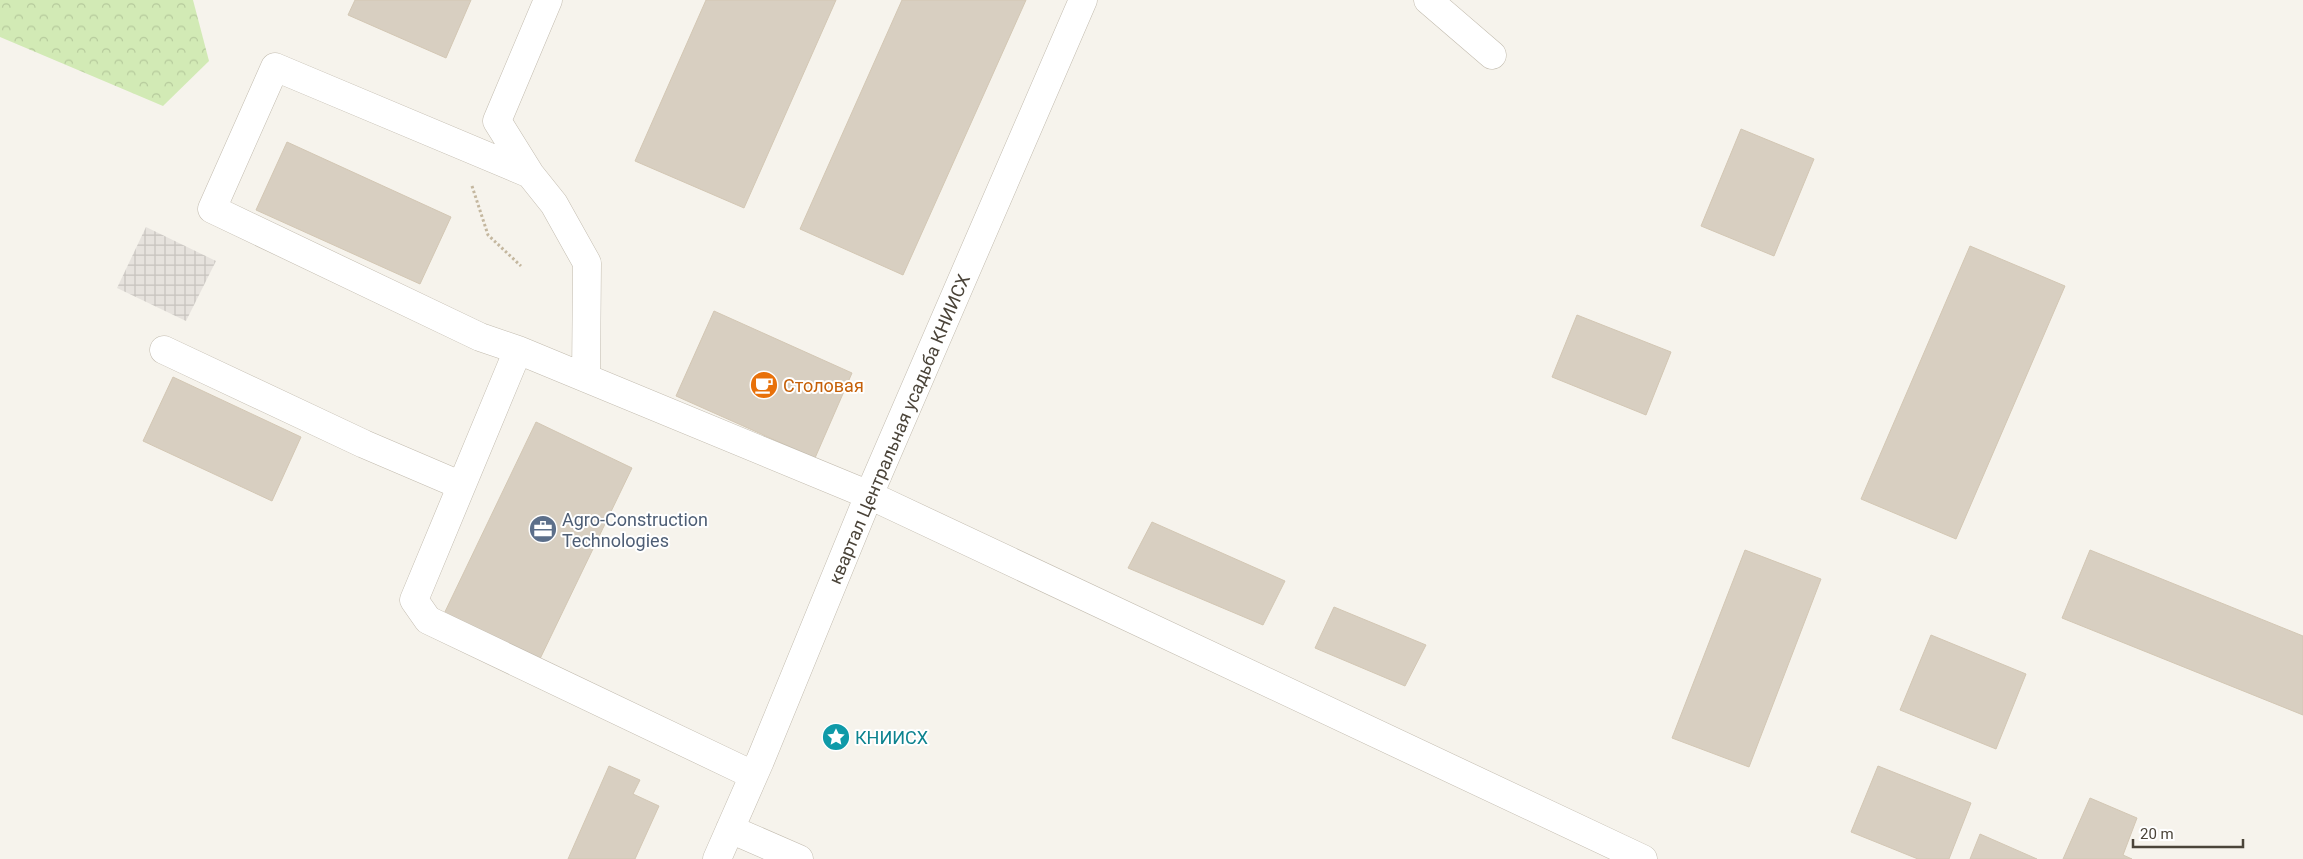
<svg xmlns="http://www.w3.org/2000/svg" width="2303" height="859" viewBox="0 0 2303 859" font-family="Roboto,sans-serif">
<defs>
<pattern id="industrial-grid" width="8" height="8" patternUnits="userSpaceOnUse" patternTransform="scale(1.25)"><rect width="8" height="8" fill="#e6e2dd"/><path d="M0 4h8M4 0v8" fill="none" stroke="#c7c3be"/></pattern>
<pattern id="forest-crowns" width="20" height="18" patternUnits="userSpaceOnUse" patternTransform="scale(1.25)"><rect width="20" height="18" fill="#d2eab5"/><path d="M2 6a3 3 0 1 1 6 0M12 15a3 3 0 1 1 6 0" fill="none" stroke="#b6ca9c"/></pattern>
</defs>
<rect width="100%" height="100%" fill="#f6f3ec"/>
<path fill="url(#industrial-grid)" d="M146,227L216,261L186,321L117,288Z"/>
<path fill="url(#forest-crowns)" d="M0,0H193L209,61L163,106L0,37Z"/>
<path fill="#d8cfc1" stroke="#d3c7b4" d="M355,0H471L446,58L348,15Z
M706,0H836L744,208L635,161Z
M902,0H1026L903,275L800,229Z
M1741,129L1814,159L1774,256L1701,226Z
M287,142L451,217L420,284L256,210Z
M1970,246L2065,286L1956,539L1861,499Z
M714,311L852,373L815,458L676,396Z
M1577,315L1671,352L1646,415L1552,377Z
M173,377L301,437L272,501L143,441Z
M536,422L632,468L538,663L442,618Z
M1152,522L1285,581L1263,625L1128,568Z
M1745,550L1821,579L1749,767L1672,738Z
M2090,550L2303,636V715L2062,618Z
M1334,607L1426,645L1405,686L1315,648Z
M1931,635L2026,674L1996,749L1900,710Z
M609,766L640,780L633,794L659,806L635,859H568Z
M1878,766L1971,803L1949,859H1918L1851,832Z
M2090,798L2137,818L2123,855L2132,859H2063Z
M1980,834L2037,859H1970Z"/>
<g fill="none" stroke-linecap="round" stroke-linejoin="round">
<defs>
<path id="minor" d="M548,0L497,121L530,174L554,204L587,263L586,378
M1428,0L1492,55
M164,350L364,444L460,485
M518,350L480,337L212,209L275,67L530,174
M753,775L428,620L414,600L518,350L869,495L1643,859
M730,829L799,859
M717,859L760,761L869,495L1083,0"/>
</defs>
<use href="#minor" stroke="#c2bbae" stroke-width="29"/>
<path stroke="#c4b79f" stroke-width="3" stroke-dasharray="2.5 2.5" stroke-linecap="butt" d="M472,186L488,235L521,266"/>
<use href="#minor" stroke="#fff" stroke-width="28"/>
</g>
<defs>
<symbol id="cafe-disc" viewBox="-11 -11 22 22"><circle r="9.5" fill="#e8710a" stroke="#fff"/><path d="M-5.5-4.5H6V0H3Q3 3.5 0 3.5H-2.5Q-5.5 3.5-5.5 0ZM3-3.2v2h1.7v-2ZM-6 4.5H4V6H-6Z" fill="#fff"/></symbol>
<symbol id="office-disc" viewBox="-11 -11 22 22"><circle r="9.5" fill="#5c6f8a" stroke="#fff"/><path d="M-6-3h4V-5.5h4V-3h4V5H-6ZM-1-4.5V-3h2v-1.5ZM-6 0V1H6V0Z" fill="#fff"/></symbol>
<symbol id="sight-disc" viewBox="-11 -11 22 22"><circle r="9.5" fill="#0f9aa8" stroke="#fff"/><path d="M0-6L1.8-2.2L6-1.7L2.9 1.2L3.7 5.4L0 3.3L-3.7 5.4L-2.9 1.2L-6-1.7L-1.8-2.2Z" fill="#fff"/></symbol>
</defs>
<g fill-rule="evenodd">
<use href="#cafe-disc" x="748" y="369" width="32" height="32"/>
<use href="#office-disc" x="527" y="513" width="32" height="32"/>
<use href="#sight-disc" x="820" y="721" width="32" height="32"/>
</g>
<g text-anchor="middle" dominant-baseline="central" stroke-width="4" stroke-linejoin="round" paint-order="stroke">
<g font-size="18" fill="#c56008" stroke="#fff" text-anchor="start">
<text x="783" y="385">Столовая</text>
</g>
<g font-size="18" fill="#4b4439" stroke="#fff">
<text transform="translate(899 429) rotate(-67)">квартал Центральная усадьба КНИИСХ</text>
</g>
<g font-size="18" fill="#4e5e75" stroke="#fff" text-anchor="start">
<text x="562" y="519">Agro-Construction<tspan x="562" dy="21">Technologies</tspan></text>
</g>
<g font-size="18" fill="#0d838f" stroke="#fff" text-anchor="start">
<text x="855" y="737">КНИИСХ</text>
</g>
</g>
<path d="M2133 839v8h110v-8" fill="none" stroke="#4b4439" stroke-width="2.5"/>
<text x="2140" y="839" font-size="15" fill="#4b4439" stroke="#ffffff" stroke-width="4" paint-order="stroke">20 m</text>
</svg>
